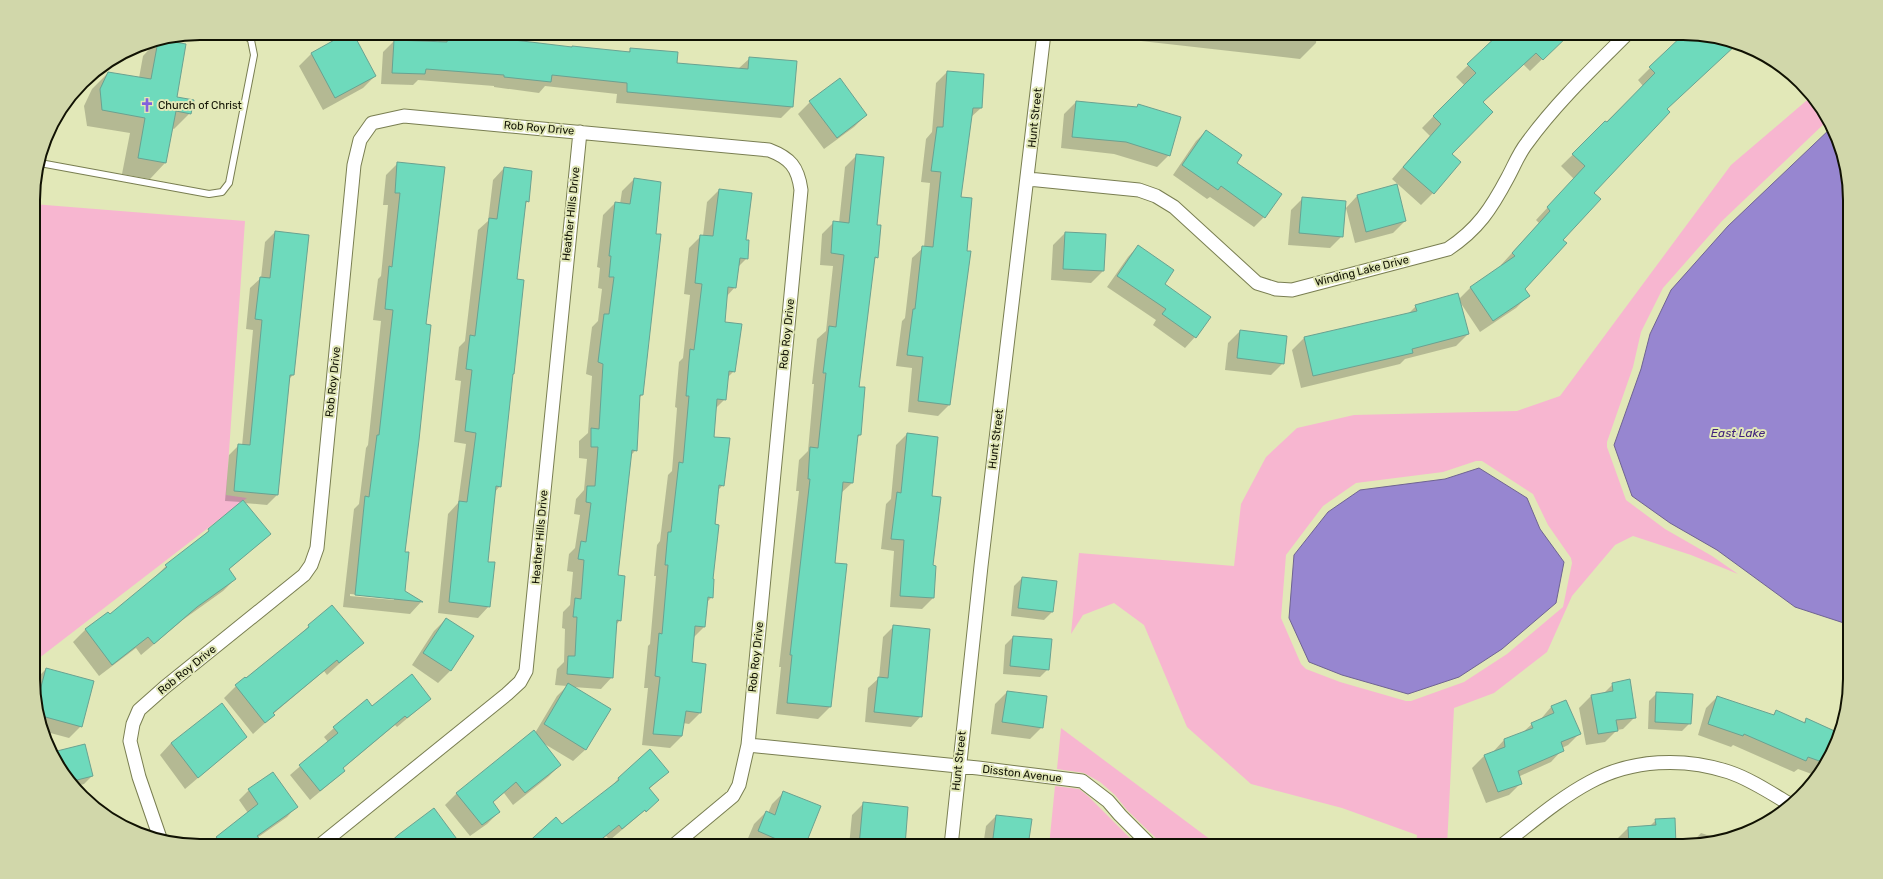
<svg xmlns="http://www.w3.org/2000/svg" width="1883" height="879" viewBox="0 0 1883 879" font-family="Rubik,sans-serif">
<rect width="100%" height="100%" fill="#e2e8b8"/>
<path fill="#f7b6d0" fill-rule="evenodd" d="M1813,95L1828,120L1722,221L1663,288L1641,332L1633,367L1607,442V447L1626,500L1665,529L1712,556L1738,574L1691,555L1633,536L1615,545L1572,596L1547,652L1494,693L1454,708L1447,846H1416L1417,835L1342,808L1251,784L1187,727L1144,625L1114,603L1083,615L1071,634L1079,553L1234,566L1241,504L1266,457L1297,428L1354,415L1517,411L1560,396L1731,165ZM1476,461H1482L1533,494L1548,525L1571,558L1572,563L1563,607L1507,654L1464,682L1411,701H1406L1340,682L1306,669L1301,664L1281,618L1286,555L1323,506L1356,483L1443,472Z
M33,204L245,221L226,495L247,498L34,662Z
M1061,728L1219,846H1164L1127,810L1115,795L1100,782L1084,773L1057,769Z
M1055,786L1079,789L1088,796L1138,846H1049Z"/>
<path fill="#9786d0" stroke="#6f6392" d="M1832,127L1837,136L1849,178L1850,625L1795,607L1717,550L1670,523L1632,496L1614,445L1641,369L1650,334L1671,290L1728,226Z
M1479,468L1527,498L1540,529L1564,562L1556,603L1502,649L1459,677L1408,694L1342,675L1309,662L1289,618L1294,555L1328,512L1360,490L1445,479Z"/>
<path fill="#0003" fill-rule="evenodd" d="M349,33H352L375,76L363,88L323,110L299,66L311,54Z
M447,33L496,36V39L571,48L572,47L627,53L631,49L676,64L738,69L750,58L792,107L781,118L616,103L617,94L545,86L539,93L494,87V86L418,80L413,85L381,84L383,52L394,41L438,42Z
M783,33H831L824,40L782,37Z
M869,33H888L886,35Z
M1070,33H1317L1316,43L1300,59Z
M1501,33H1569L1530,71L1523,64L1482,103L1450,154L1433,193L1421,205L1392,179L1430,136L1422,128L1464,85L1456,77Z
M1696,36L1736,43L1666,109L1592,193L1561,240L1523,288L1528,296L1516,308L1480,332L1460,302L1468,334L1456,346L1405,359L1400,364L1301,388L1292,350L1304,338L1407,315L1416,306L1459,299L1470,288L1502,266L1501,265L1539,223L1536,220L1574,179L1561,166L1643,86L1638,80L1650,68L1682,38Z
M157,41H161L176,98L190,113L174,129L172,128L165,163L150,179L122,174L130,133L87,126L84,106L92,89L108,73L139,78L143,56Z
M947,72L981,108L970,118L960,198L965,252H969L965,298L963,300L950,404L938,416L908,412L912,368L896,366L902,321L905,318L912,258L924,247L930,183L921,182L926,139L932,132L936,83Z
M810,102L866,115L854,127L824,149L798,114Z
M1076,102L1136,108L1139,105L1169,155L1157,167L1114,154L1061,148L1064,114Z
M1206,131L1264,217L1254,227L1210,197L1207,199L1173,175L1196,141Z
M857,155L876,226L877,257L874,260L858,388L860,435L856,439L852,483L841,493L834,563L830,707L818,719L776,714L781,667H779L799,491H796L799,460L808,451L814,384H812L817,339L826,331L833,266L820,265L822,234L834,222L839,223L845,167Z
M398,163L425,325L404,553V591L421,602L410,614L343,607L354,509L359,504L366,448L368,445L381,321L373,320L378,279L381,276L388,205H383L386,175ZM350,594L394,598V600L350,596Z
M504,168L528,201L525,204L516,280L500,486L494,493L487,563L489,606L478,618L438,613L448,514L458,503L466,444L454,442L461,381L455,380L459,347L465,341L478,230L488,221L493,180Z
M634,179L643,394L639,398L636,450L630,456L617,576L620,620L616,625L612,677L601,689L573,687L585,750L573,761L543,743L560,765L548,777L513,805L504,793L492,803L499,812L487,824L470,836L445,805L457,793L535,733L557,696L567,686L555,685L557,669L564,662L565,629L562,628L563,612L570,605L573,572L567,571L569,554L575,548L580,515L574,514L576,499L584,490L587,459L579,458V441L588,433L592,376L586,374L592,327L598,321L602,289L598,288L600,268L597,267L603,215L615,203L620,204L622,191Z
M719,190L745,241L747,258L738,267L735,287L727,296L724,323L734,371L727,378L725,399L715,409L713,437L723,485L717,491L712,597L706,603L704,627L693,638L691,663L700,713L689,724L683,723L682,736L670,748L642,745L648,688H644L648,646L650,644L656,576H654L657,545L660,541L668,475L672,471L677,408L675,407L679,362L683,358L690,295L684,294L689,248L701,236H703L707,202Z
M1357,196L1405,221L1393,233L1355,243L1346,208Z
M1303,198L1342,236L1330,248L1288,245L1291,210Z
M275,232L293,375L289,379L277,495L267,505L244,503L270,534L228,570L235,579L223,591L184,619L141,655L136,648L99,676L73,642L85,630L107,613L109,616L155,579L154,578L166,566L198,540L241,502L225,501L229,455L239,445L242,446L253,330L246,329L250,288L261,278L265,242Z
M1065,233L1103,271L1091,283L1051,280L1053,245Z
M1138,246L1164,284L1210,317L1195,337L1185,348L1153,325L1156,320L1107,287L1128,257Z
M1240,331L1283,363L1271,375L1225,370L1228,343Z
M907,434L931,497L933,598L922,609L890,607L894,551L881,549L886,504L891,499L896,445Z
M1022,578L1052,612L1044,620L1011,616L1014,586Z
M446,619L473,636L450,671L438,683L412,665L434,631Z
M309,626L362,643L327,675L324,671L273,714L274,715L253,734L224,698L236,686L296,638Z
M894,626L921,716L911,727L865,722L868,688L879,678L883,637Z
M1013,637L1048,669L1040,677L1003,674L1005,645Z
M46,669L81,726L69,738L43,731L34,701V681Z
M1613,684L1635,717L1623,729L1617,730L1605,742L1586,745L1579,708L1591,696L1603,694Z
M1007,692L1042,727L1030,739L991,734L995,704Z
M1657,693L1690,723L1682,731L1648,729L1649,701Z
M1717,697L1772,716L1776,711L1803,723L1807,719L1839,733L1837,743L1817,776L1798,769L1794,772L1733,745L1731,747L1698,735L1706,708Z
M430,699L397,727L395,725L342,769L344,771L334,780L310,800L290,775L328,742L324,737L334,728L372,707Z
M1565,701L1580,733L1568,745L1562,748V750L1551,762L1518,777L1521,783L1509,795L1486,803L1472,768L1484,756L1492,753L1504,740L1522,733L1532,724L1540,720L1551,707Z
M246,737L185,789L160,755L171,743Z
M54,753L92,776L84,784L73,787L67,781L52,755Z
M668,772L649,789L657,800L610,840L606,836L594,846H526L562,825L607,791L618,779Z
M249,790L297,806L287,817L257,838L256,846H208L248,813L239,800Z
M784,792L804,846H745L748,843H746L754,824L766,812L768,813L772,804Z
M98,801L102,814L90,803Z
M864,803L904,846H849L852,815Z
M996,816L1027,846H983L986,826Z
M1656,820L1675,846H1616V840L1628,828L1649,827Z
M1732,830L1743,834L1722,840Z
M1701,833L1722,840L1689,846Z
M1596,840L1600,846H1588Z"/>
<path fill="#6edabc" stroke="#6aa291" d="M347,33H353L376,76L335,98L311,53Z
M448,33L497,35V38L572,47V46L630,52V48L678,52L677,63L748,69L749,57L797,61L793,107L627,92V83L552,75L551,82L504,77V75L426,69L425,74L392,73L394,40L447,42Z
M1500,33H1571L1543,60L1536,53L1483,102L1493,112L1452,154L1461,162L1434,194L1403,167L1441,124L1433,116L1476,73L1467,64Z
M1685,33L1737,44L1667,109L1670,112L1594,193L1601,199L1563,240L1567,243L1525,289L1530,296L1493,321L1470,287L1515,256L1512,253L1550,211L1547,207L1585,166L1572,154L1605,121L1607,122L1655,73L1649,67Z
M163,40L186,44L177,97L194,100L191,114L176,111L166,163L138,158L145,118L102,110L100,89L108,72L151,79L158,41Z
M947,71L984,74L982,108H973L961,197L972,198L967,251H971L950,405L918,401L923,357L907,355L913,309H915L922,246L933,247L941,172L931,171L937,127H943Z
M840,78L867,115L837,138L809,101Z
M1076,101L1137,107L1138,104L1181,117L1170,156L1126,142L1072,137Z
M1206,130L1242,155L1237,163L1282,194L1265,218L1221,186L1218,190L1182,165Z
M856,154L884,157L877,225H881L878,258L875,257L859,387H865L861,435H858L853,483L843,482L835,563L847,564L831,707L787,703L792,655H790L810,479H808L810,447L818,448L826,373H823L829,326L836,327L844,255L831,253L833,221L849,223Z
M397,162L445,167L426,324L431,325L419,440L405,552H409L405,591L423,602L355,595L365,496L369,497L377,435H379L393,310L385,309L389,266L392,267L400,193H395Z
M504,167L532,171L529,202L526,201L517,279L524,280L514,374H513L501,487L496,486L488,562H495L490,607L449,602L459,501L467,502L476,433L465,431L472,370L466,369L470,335L475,336L489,218L497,219Z
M634,178L661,182L656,234H661L643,395H640L637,451L632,450L618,575L625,576L621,621L617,620L613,678L567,674L568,656H575L577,617H573L575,598L581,599L584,560L578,559L581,541L586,542L591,503L586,502L587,486H595L598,447H591V428L599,429L603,364L598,362L604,314H609L614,277H609L611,256H609L615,202L630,204Z
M1397,184L1406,221L1366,232L1357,195Z
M719,189L752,193L746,240H749L748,259L740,258L736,288L728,287L725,322L742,324L735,372L729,371L726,400L717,399L714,437L730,438L724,486L719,485L715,524L719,525L713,579H714L713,598L708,597L705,627L695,626L692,662L706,664L701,713L686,711L682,736L653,734L660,677L655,676L659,633L662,634L668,565H665L668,532H671L679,462L683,463L689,396H686L690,349L694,350L702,284L695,283L700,235L713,236Z
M1302,197L1346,201L1343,237L1299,233Z
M275,231L309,235L294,375H290L278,495L234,491L238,444L250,445L262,320L255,319L260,277L270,278Z
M1065,232L1106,234L1104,271L1063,269Z
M1138,245L1174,270L1165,284L1211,317L1196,338L1162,314L1166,309L1117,276Z
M1458,293L1469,334L1412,349L1413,353L1313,376L1304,337L1417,311L1415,305Z
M1240,330L1287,336L1284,364L1237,358Z
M907,433L938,437L932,496L941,497L933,565L936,566L934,598L900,596L904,540L891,539L897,492L901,493Z
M243,500L271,534L229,569L236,579L197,607L154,644L148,637L112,665L85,629L108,612L110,614L167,567L165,565L209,531L208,529Z
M1022,577L1057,581L1053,612L1018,608Z
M332,605L364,643L339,663L337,660L273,713L275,715L265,723L235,685L245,677L246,678L309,627L308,625Z
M446,618L474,636L451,671L423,653Z
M893,625L930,629L922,717L874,712L878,677L888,678Z
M1013,636L1052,639L1049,670L1010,666Z
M46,668L94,681L82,727L38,715L36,706Z
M412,674L431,699L407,718L405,716L343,768L345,771L320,791L299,765L338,733L333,727L367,699L372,706Z
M1630,679L1636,718L1616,720L1618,731L1598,734L1591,695L1613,691L1612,683Z
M568,683L611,709L586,750L544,724Z
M1007,691L1047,696L1043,728L1002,722Z
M1656,692L1693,694L1691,724L1655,722Z
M1717,696L1774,715L1776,710L1805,723L1806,718L1839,733L1837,743L1825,763L1808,757L1806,761L1744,734L1743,736L1708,724Z
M1566,700L1581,734L1561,742L1564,751L1518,771L1522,784L1498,792L1484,755L1505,747L1504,739L1533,728L1531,723L1554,713L1551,706Z
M222,703L247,737L198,778L171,743Z
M534,730L561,765L525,793L516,782L493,802L500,812L482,825L456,793Z
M85,744L93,776L69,782L55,760L53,752Z
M650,749L669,772L649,788L659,800L646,812L645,810L622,829L619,825L593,846H524L556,817L562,824L619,780L618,778Z
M273,772L298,807L257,836L265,846H224L216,837L258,804L248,789Z
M783,791L821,806L805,846H792L758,831L766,811L775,815Z
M863,802L908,807L905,846H859Z
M434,808L462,846H386L398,835Z
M996,815L1032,819L1028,846H992Z
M1675,818L1676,846H1629L1628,827L1656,825L1655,819Z"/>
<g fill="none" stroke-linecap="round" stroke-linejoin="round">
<defs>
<path id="service" d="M40,163L209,194L222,192L229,183L254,55L251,40L243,33"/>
<path id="minor" d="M1028,179L1139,190L1156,196L1174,207L1257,283L1276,289L1292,290L1448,249C1478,229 1491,209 1508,177C1514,166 1519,153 1527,143C1556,103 1593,68 1628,33
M748,745L978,768L1082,781L1108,801L1120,815L1151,846
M160,838L139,777L130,741L133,724L139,710L165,687L304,575L311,565L317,548L354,165L360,140L372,123L404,116L769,150C790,158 798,167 801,190L748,745L739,785L733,796L673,846
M319,846L507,694L520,682L526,671L580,132
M951,846L981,566L1044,33
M1501,846C1530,824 1558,799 1590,782C1632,759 1684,757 1729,772C1750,779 1771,793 1791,805"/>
</defs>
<use href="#service" stroke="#797e51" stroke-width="8"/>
<use href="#minor" stroke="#797e51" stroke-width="15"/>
<use href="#service" stroke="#fff" stroke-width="6"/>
<use href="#minor" stroke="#fff" stroke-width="13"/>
</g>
<defs>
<symbol id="church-bare" viewBox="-9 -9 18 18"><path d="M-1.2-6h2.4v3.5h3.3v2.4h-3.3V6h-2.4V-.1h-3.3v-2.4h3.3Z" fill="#8461dc" stroke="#e2e8b8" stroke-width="2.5" paint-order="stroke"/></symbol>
</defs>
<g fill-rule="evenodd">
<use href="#church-bare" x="137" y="95" width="20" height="20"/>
</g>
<g text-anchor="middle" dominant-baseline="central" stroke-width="4" stroke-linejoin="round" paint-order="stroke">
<g font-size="11" fill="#111203" stroke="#e2e8b8" text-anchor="start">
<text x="158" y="105">Church of Christ</text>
</g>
<g font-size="11" fill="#111203" stroke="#e2e8b8">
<text transform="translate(1035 118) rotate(-84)">Hunt Street</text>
<text transform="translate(539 128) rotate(5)">Rob Roy Drive</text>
<text transform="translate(571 214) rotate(-84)">Heather Hills Drive</text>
<text transform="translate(1362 271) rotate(-14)">Winding Lake Drive</text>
<text transform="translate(787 334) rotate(-84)">Rob Roy Drive</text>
<text transform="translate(333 382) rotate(-84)">Rob Roy Drive</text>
<text transform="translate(996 439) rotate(-83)">Hunt Street</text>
<text transform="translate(540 537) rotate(-85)">Heather Hills Drive</text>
<text transform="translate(756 657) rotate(-84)">Rob Roy Drive</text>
<text transform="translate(187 670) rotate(-39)">Rob Roy Drive</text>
<text transform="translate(959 761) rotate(-84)">Hunt Street</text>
<text transform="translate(1022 774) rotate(7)">Disston Avenue</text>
</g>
<g font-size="12" font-style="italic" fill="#40237a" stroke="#e2e8b8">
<text x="1738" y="433">East Lake</text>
</g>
</g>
<path d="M0 0H1883V879H0ZM200 40H1683A160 160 0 0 1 1843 200V679A160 160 0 0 1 1683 839H200A160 160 0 0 1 40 679V200A160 160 0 0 1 200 40Z" fill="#d1d7aa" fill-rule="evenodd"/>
<path fill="none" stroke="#111203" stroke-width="2" d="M200 40H1683A160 160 0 0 1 1843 200V679A160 160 0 0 1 1683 839H200A160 160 0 0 1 40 679V200A160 160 0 0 1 200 40Z"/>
</svg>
